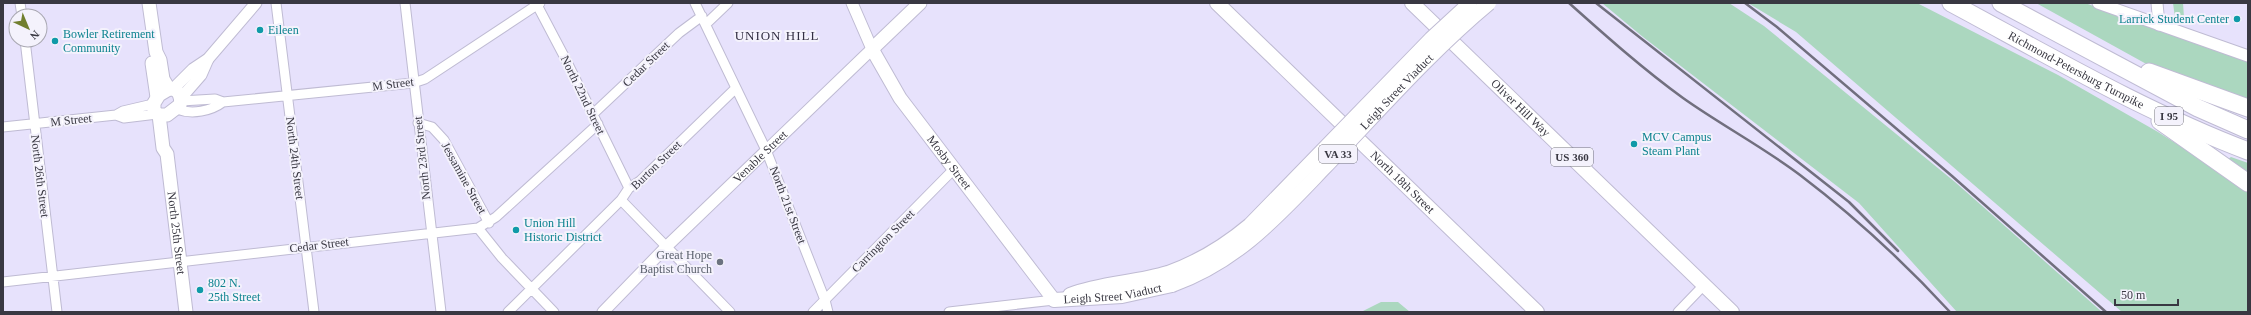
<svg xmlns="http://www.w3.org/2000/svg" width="2251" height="315" viewBox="0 0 2251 315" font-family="'Times New Roman',serif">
<rect width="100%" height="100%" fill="#e7e2fc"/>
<path fill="#abd7bf" d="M1602,3H1729L1764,26L1955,182L2102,312H1957L1859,203L1643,37Z
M1748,3H1917L2058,75L2158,132L2223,173L2248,193V312H2122L1796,32Z
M2036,3H2085L2248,61V99L2150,66Z
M2173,3H2183L2184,17L2175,18Z
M2231,157L2248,163V177L2228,159Z
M1381,302H1398L1410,312H1361Z"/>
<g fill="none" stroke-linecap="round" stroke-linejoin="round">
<defs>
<path id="minor" d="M20,3L22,16
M276,3L314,312
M405,3L441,312
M536,3L565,58L629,188
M695,3L766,150L825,300L828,312
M706,24L728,3
M25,40L57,312
M181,101L215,99L223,102L413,83L425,79L540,3
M177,109C192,115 211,111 223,102
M593,114L679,33L702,16
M116,115L124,118L157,114
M418,123L432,127L444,140L489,223
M3,127L116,115L123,111L153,104
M621,200L730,312
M478,228L502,258L554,312
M3,282L478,228L496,217L598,124
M508,312L621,200L629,188L640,181L736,88
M813,312L954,169
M949,312L1054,300
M1678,312L1704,285"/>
<g id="tertiary">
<path d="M2098,3L2248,56"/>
<path d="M2157,3L2159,25"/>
<path d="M173,89L193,69L208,59L256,3"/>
<path d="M181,98L201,75L208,59"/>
<path id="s1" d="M603,312L666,247L872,49L852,3"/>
</g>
<g id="secondary">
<path d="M149,3L156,52L160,60L163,79L169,89"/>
<path id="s2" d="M920,3L872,49L900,98L1054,300"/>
<path d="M152,63L157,97"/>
<path d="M169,89C178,88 182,96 180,105L167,115H159L154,111V103L159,95Z"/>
<path id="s3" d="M159,115L163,148L167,154L186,312"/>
</g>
<g id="primary">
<path id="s4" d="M1217,3L1537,312"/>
<path id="s5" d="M1412,3L1732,312"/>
<path d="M1070,295C1101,283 1136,283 1168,273"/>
<path id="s6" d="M1054,300L1122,296L1172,285"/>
</g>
<g id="motorway">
<path id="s7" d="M1951,3C2048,55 2145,112 2248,151"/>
<path d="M2001,3L2198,108L2248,130"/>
<path d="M2149,72L2248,108"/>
<path d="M2160,121L2248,183"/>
</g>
</defs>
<use href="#minor" stroke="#bfbbd3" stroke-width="11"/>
<use href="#tertiary" stroke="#bfbbd3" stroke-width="13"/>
<use href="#secondary" stroke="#bfbbd3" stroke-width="15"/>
<use href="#primary" stroke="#bfbbd3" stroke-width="16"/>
<use href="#motorway" stroke="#bfbbd3" stroke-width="19"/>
<use href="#minor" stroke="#fff" stroke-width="9"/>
<use href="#tertiary" stroke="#fff" stroke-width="11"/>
<use href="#secondary" stroke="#fff" stroke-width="13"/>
<use href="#primary" stroke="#fff" stroke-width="14"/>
<use href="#motorway" stroke="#fff" stroke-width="17"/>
<path stroke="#716f7e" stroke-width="2.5" d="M1569,3C1606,36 1643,69 1683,98C1721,125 1763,147 1800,175C1854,216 1904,262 1950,312
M1596,3L1849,202L1898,251
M1745,3L1777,27L1952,176L2106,312"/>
<defs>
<g id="primary-bridge">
<path d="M1168,273C1199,262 1225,246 1250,225L1431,39L1470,3"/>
<path id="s8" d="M1172,285C1238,261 1277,217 1324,168C1378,112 1430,52 1489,3"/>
</g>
</defs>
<use href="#primary-bridge" stroke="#bfbbd3" stroke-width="16" stroke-linecap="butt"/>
<use href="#primary-bridge" stroke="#fff" stroke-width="14"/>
</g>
<g fill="#0f9aa8" stroke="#f4f2fc" stroke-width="1.5">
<circle cx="2237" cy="19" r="4"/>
<circle cx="260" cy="30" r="4"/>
<circle cx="55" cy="41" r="4"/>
<circle cx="1634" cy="144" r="4"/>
<circle cx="516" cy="230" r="4"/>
<circle cx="200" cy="290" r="4"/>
</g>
<circle fill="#6b7280" stroke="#f4f2fc" stroke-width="1.5" cx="720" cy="262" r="4"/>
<g text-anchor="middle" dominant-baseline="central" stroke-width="4" stroke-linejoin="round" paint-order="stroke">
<g fill="#f4f2fc" stroke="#71707a" stroke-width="1">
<rect x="2155" y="107" width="28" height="18" rx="3"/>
<rect x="1319" y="145" width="38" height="18" rx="3"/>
<rect x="1551" y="148" width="42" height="18" rx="3"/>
</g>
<g font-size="11" font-weight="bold" fill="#393842">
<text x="2169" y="116">I 95</text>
<text x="1338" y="154">VA 33</text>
<text x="1572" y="157">US 360</text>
</g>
<g font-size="12" fill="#0d838f" stroke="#f4f2fc" text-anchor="start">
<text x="2229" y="19" text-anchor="end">Larrick Student Center</text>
<text x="268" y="30">Eileen</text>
<text x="63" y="34">Bowler Retirement<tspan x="63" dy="14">Community</tspan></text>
<text x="1642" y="137">MCV Campus<tspan x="1642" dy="14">Steam Plant</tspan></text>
<text x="524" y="223">Union Hill<tspan x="524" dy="14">Historic District</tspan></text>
<text x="208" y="283">802 N.<tspan x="208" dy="14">25th Street</tspan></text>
</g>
<g font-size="12" fill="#393842" stroke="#f4f2fc">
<text transform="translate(646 64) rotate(-44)">Cedar Street</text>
<text stroke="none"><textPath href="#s7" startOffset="142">Richmond-Petersburg Turnpike</textPath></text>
<text transform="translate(393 84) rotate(-7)">M Street</text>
<text stroke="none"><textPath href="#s8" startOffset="299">Leigh Street Viaduct</textPath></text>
<text transform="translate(583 95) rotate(64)">North 22nd Street</text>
<text stroke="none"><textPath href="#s5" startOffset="151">Oliver Hill Way</textPath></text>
<text transform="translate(71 120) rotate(-6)">M Street</text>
<text stroke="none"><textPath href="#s1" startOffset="221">Venable Street</textPath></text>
<text transform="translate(295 158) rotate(83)">North 24th Street</text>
<text transform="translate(422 158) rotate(-96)">North 23rd Street</text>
<text stroke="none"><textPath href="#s2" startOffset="204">Mosby Street</textPath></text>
<text transform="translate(656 165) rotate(-44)">Burton Street</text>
<text transform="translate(40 176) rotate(83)">North 26th Street</text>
<text transform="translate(464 178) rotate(61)">Jessamine Street</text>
<text stroke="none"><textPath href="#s4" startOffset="258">North 18th Street</textPath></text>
<text transform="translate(788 205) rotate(69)">North 21st Street</text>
<text stroke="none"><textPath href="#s3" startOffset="120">North 25th Street</textPath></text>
<text transform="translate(883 241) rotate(-45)">Carrington Street</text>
<text transform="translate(319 245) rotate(-7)">Cedar Street</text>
<text stroke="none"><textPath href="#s6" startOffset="59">Leigh Street Viaduct</textPath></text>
</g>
<g font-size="12" fill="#5b616d" stroke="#f4f2fc" text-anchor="end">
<text x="712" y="255">Great Hope<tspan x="712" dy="14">Baptist Church</tspan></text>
</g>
<g font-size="13" letter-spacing="1" fill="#332f43" stroke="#f4f2fc">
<text x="777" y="35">UNION HILL</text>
</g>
</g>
<rect width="2251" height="315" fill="none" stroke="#393842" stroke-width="8"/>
<g transform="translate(28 28) rotate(136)"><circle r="19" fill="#f4f2fc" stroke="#a9a8b2"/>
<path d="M0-3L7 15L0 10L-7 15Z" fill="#717f2e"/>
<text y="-6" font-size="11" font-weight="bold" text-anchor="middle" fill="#393842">N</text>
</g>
<path d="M2115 299v6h63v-6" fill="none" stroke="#393842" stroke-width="2"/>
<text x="2121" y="299" font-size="12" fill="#393842" stroke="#f4f2fc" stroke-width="3" paint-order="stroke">50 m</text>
</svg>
